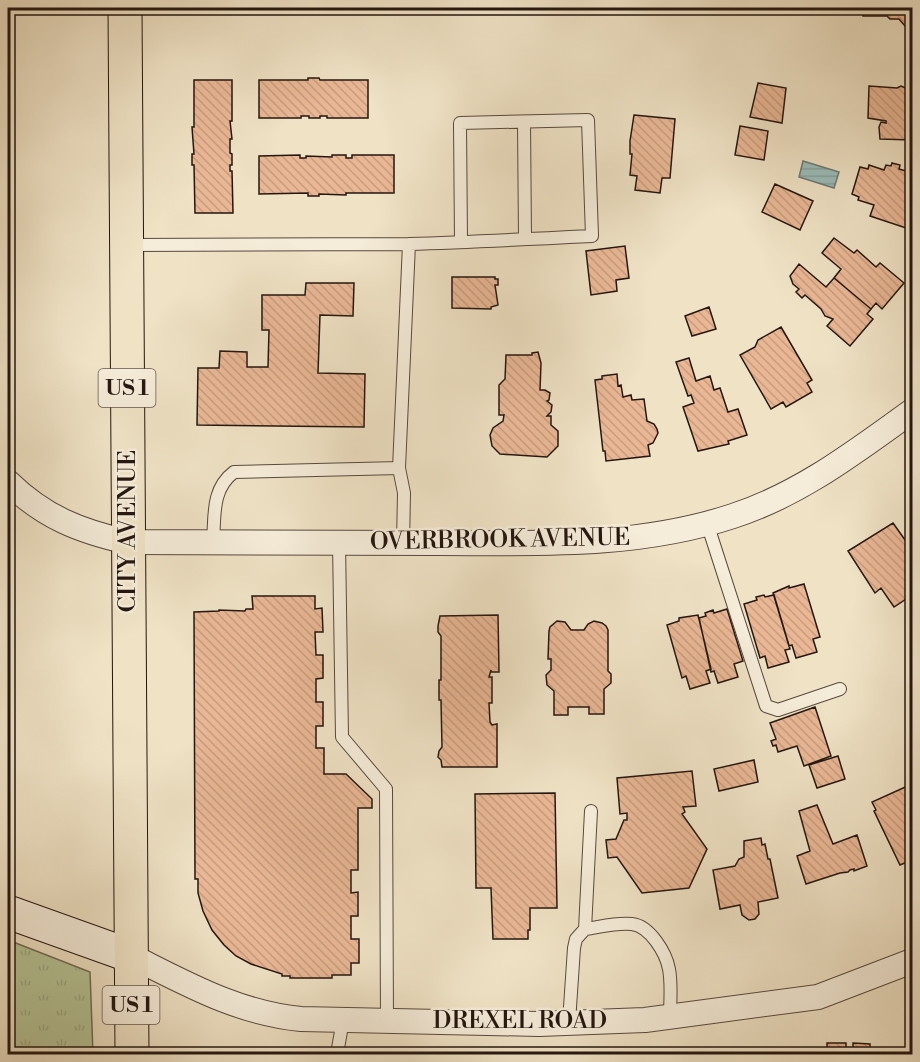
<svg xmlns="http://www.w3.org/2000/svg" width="920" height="1062" viewBox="0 0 920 1062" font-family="'Libre Bodoni',serif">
<defs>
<pattern id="park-tufts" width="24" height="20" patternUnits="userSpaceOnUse" patternTransform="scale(1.5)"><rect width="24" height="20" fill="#b6c497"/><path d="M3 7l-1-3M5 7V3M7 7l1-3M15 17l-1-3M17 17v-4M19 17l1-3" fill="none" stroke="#9ca881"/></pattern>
<pattern id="water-rules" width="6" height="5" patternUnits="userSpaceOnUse" patternTransform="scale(1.5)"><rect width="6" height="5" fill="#9bbdba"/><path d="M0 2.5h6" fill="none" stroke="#85a29f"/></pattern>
<pattern id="building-back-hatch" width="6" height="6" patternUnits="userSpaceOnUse" patternTransform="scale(1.5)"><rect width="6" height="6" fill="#e9b794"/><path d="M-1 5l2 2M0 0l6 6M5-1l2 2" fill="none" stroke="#c89d7f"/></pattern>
</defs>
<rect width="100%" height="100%" fill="#efe2c5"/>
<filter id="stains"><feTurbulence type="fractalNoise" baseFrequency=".00333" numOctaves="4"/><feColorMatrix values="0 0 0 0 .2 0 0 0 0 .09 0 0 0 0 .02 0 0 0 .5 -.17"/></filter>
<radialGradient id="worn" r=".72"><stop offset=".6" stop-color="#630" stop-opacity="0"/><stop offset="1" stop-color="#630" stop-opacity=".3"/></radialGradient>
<path fill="url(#park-tufts)" stroke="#6d6d54" stroke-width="1.5" d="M8,940L90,972L93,1054H8Z"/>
<path fill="url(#water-rules)" stroke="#6b7a76" stroke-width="1.5" d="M803,161L839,172L834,188L799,177Z"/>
<path fill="url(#building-back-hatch)" stroke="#241611" stroke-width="1.5" d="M857,8H912V26H905L899,19H890L887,16H863V14H857Z
M308,78H319L320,80H368V118H327V116H320V118H309V116H301V118H259V80H308Z
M194,80H232V121H230L232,139H230V153L232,154V165H230V171H232L233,213H195L194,165H192V154H194L192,127H194Z
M758,83L786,88L782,123L750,117Z
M869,86L897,88L901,86L908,89V86H912V140L880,139L879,127L881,122L886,123V121L868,118Z
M634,115L675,119L670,178H662L660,193L635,190L637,176L630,175L632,154H630V141Z
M740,126L768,131L764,160L735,155Z
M300,155V158H306V156L332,157V155H346V158H352V155H394V193H346V195L319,194V196H308V193L259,194V156Z
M892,163L900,165L899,169L906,171L907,167L912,168V230L870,216L874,205L858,200L859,197L852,194L860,167L868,169L869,165L884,170L886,165L891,166Z
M775,184L813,201L800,230L762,212Z
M834,238L854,253L857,250L876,267L880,263L904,283L882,309L876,303L871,309L834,278L841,269L822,253Z
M625,246L629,278L616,280L617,291L591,295L586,251Z
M799,264L826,287L834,278L871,309L867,314L873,319L850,346L827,326L833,319L825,316L821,309L805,295L802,298L796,292L799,289L793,284L790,276Z
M452,277H495V279H498V285H495L498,305L491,307V309L452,308Z
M306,283H354L353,316L320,315L318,373L365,374L364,427L197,425L198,368H219L220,351L247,352V367H268L269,330H262V295H305Z
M709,307L716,329L692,336L685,316Z
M781,327L812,380L807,383L812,392L786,407L783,402L771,409L740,355L755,347L758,340Z
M538,352L541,363L540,390H545L550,393L549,400L547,401L552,405L551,412L547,416H551V425L558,431V446L547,457L500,454L492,446L490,435L493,428L503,421L504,415H499V385L505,379L506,355H532V353Z
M689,358L696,381L710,376L714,390L720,388L728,412L738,409L747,435L728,441L729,444L698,451L683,407L694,403L691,395L688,396L676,362Z
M617,374L618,386L621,385L623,397L631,395L632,400L644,399L647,421L654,424L657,429L658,433L653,443L648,445L650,456L606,461L605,451H603L595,380L602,379V376Z
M893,523L910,547L912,545V566L911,567L912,570V595L894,607L881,588L875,593L848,551Z
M804,584L820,637L813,639L817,652L796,658L792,645L789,646L773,593L789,586V588Z
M764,595L765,597L774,595L790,649L785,650L789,662L768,668L765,656L760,658L744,604L757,600L756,597Z
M252,596H315V609L322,608L323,632H315L316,655H323V678L316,679V702H323V726H316V748H324V774H346L372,799V808H358V870H351V893L358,892V916H351V939H359V963H351V975H332V978H290V976H282V974L251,964L236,956L224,945L212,930L203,911L198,893V879H195L194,612L219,611V610L245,611L246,609H253Z
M727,609L743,661L734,664L738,677L718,683L714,671L711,672L699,618L706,616L705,613L713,610L714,613Z
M498,615L499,672H491V670L489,677H492V703H489L490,722L492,725L497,724V767H442L441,760L438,757L439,751L442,747L441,700H439V680H441V636L438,632V626L440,616Z
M698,615L711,669L706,671L710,683L690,689L686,676L682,678L667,625L679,621V618Z
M557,621L565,622L571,630H584L588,624L594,621L602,623L606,626L608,630V671L611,674V683L604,689V714H589V707H568V715H554V691L547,685L546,675L551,670V659H548L549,631L550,627Z
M815,707L831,756L804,766L797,746L778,752L776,745L773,746L771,741L776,739L770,723Z
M838,756L845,779L817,788L809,765Z
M754,760L758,782L719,791L714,769Z
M692,771L696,806L683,807L685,812L682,814L707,849L689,888L642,893L617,857L608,858L606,840L616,839L624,820H627V813L620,814L617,778Z
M912,784V860L900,865L874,811L876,810L872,802Z
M555,793L557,908H530V930H528V939H493L491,888H476L475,794Z
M817,805L833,844L857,835L867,866L854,871V869L850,870L848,872L840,873L806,884L797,856L810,851L799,811Z
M761,838L762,845L765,844L768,859H770L778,898L758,902L759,914L755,919L749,920L742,915L740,905L720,909L713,870L735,866L739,859L744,857V841Z
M827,1043H846V1054H827Z
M853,1043L870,1044V1054H853Z
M776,1048H796V1054H776Z
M802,1048H816V1054H802Z"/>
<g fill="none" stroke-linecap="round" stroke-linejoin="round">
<defs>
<path id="lane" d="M524,122L525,239
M409,244C470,242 531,239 592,236L588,120L460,123L461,242
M128,245L409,244L399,468
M707,523L766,706L778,710L840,689
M213,542C215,517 211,489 234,472L399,468L404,493L403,543
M339,543L342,737L386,789L387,1021
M585,929L591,811
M569,1022L574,948L576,939L585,929C600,927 617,922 632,924C650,926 666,953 669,969C672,985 670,1001 670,1017
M337,1054L343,1020"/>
<path id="street" d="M8,482C44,517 79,531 128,542C231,542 334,542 437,543C538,543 636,548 733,516C801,494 856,451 912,411
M131,956C187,984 238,1013 301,1019L539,1024L645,1020L818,997L912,961"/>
<path id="secondary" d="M8,912L131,956"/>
<path id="highway" d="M125,8L132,1054"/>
</defs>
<use href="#lane" stroke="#57493e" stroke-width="14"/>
<use href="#street" stroke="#57493e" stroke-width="26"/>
<use href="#secondary" stroke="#241611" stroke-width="35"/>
<use href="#highway" stroke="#241611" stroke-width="35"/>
<use href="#lane" stroke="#f5ecd9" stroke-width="12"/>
<use href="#street" stroke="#f5ecd9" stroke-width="24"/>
<use href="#secondary" stroke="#f5ecd9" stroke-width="33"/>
<use href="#highway" stroke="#efe2c5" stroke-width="33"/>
</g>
<g text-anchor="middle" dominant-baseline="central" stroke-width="5" stroke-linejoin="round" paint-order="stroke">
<g fill="#f5ecd9" stroke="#63564d" stroke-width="1.5">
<rect x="98.5" y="369" width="57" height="38" rx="4.5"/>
<rect x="102.5" y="986" width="57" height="38" rx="4.5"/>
</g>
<g font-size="22" font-weight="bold" fill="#241611">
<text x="127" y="388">US 1</text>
<text x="131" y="1005">US 1</text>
</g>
<g font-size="24" fill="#241611" stroke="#f5ecd9">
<text transform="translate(128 531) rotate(-90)">CITY AVENUE</text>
<text transform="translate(500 540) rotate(-1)">OVERBROOK AVENUE</text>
<text x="520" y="1021">DREXEL ROAD</text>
</g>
</g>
<rect width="920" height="1062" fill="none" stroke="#efe2c5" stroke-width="30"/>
<rect x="9" y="9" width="902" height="1044" fill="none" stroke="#241611" stroke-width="3"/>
<rect x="15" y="15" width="890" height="1032" fill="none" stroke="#241611" stroke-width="1.5"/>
<rect width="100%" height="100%" filter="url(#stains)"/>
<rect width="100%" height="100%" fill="url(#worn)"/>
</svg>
